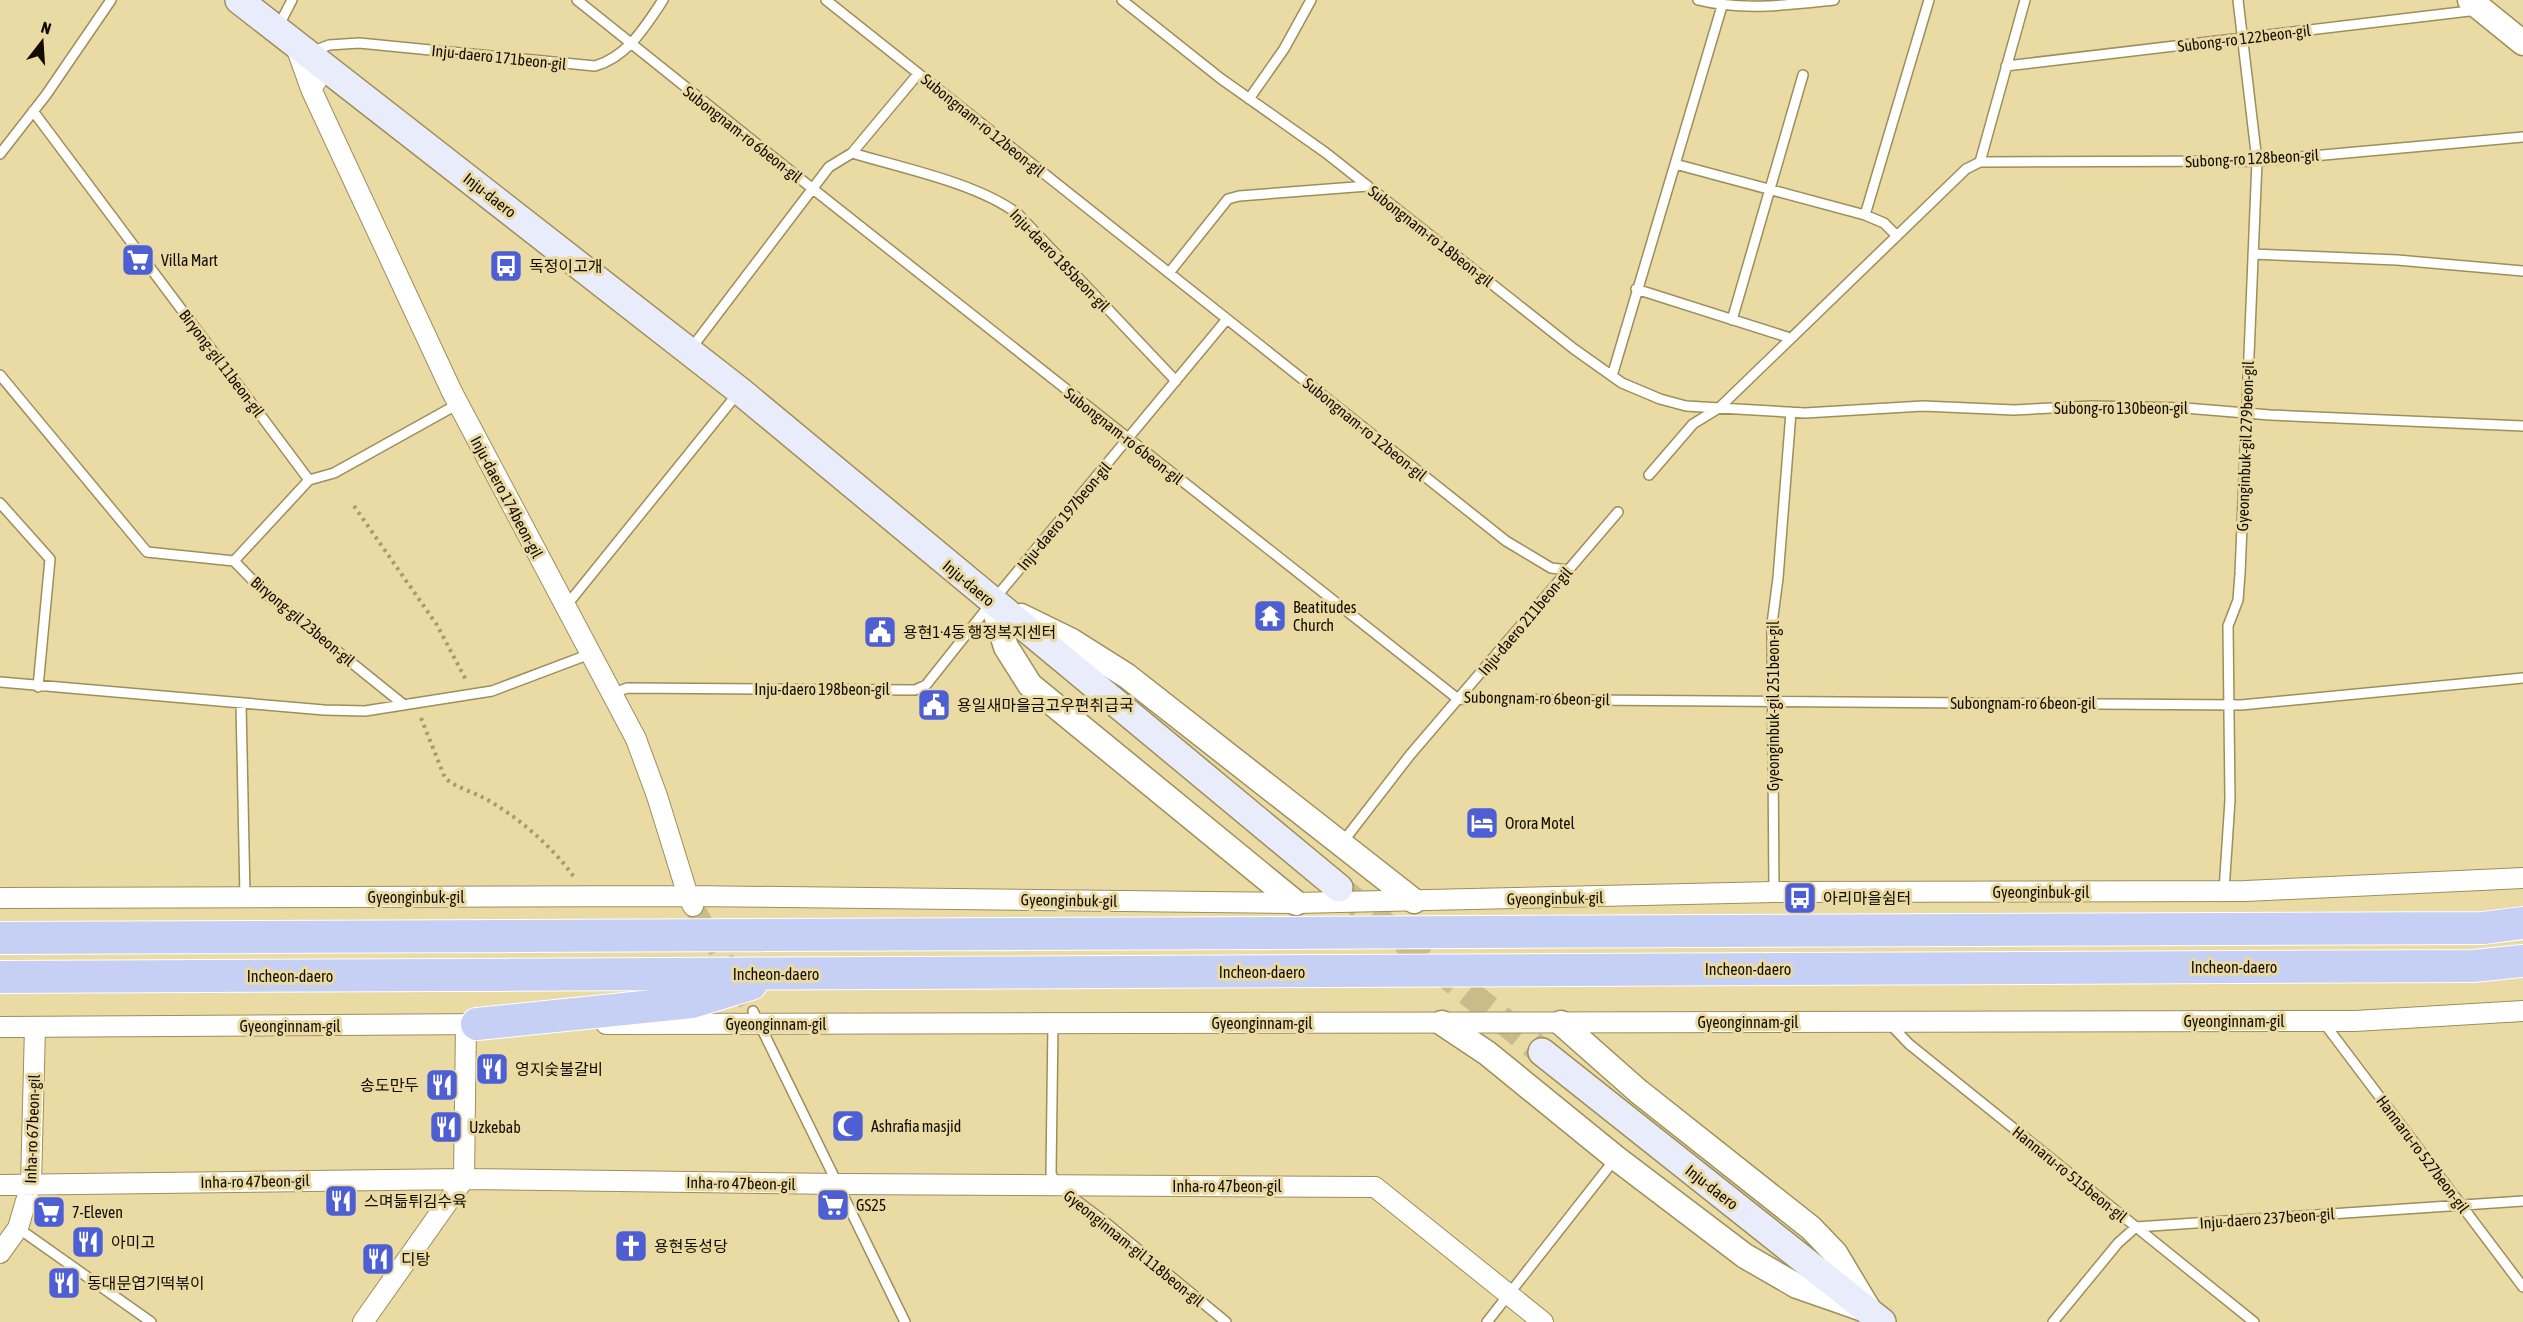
<svg xmlns="http://www.w3.org/2000/svg" width="2523" height="1322" viewBox="0 0 2523 1322" font-family="'Asap Condensed','Noto Sans KR',sans-serif">
<rect width="100%" height="100%" fill="#eadaa3"/>
<g fill="none" stroke-linecap="round" stroke-linejoin="round">
<path stroke="#cabb8b" stroke-width="20" stroke-dasharray="20 10" stroke-linecap="butt" d="M694,907L753,1011"/>
<path stroke="#cabb8b" stroke-width="27" stroke-dasharray="27 14" stroke-linecap="butt" d="M1340,889L1542,1052"/>
<defs>
<path id="service" d="M577,0L813,189L1458,699L2241,705L2523,678
M826,0L1506,541L1551,568L1569,570
M1122,0L1220,78L1326,153L1574,349L1622,383L1660,399L1686,406L1805,413L1923,406L2014,410L2092,406L2185,408L2270,415L2523,426
M1698,0C1743,11 1787,5 1834,0
M278,27L292,0
M311,52L329,45L359,43L595,66C627,57 645,27 663,0
M2006,66L2478,10
M1249,99L1284,49L1311,0
M33,111L309,480
M852,153C902,168 977,183 1018,214L1176,381
M0,154L46,95L111,0
M1980,162L2257,161L2523,137
M1675,164L1865,215L1884,223L1897,236
M1865,215L1929,0
M2253,254L2397,260L2523,271
M1169,273L1228,199L1239,196L1368,186
M1636,289L1787,337L1789,340
M1732,320L1803,75
M690,350L829,167L852,153L918,74
M0,375L147,552L234,561L264,592L404,705
M1612,376L1722,6
M1649,475L1693,424L1719,408L1966,169L1980,162L2025,0
M0,503L50,559L38,687
M234,561L309,480L334,473L458,404
M566,606L738,393
M0,682L324,710L365,711L492,691L590,654
M612,694L627,688L915,690L926,685L992,602L1227,319
M241,703L245,897
M1342,843L1410,755L1618,512
M2224,891L2230,800L2228,626L2238,600L2240,574L2257,161L2238,0
M1774,892L1772,624L1778,578L1791,412
M753,1011L905,1322
M2324,1023L2523,1287
M1053,1024L1051,1173L1056,1185L1100,1218L1226,1322
M1890,1024L1909,1044L2254,1322
M18,1228L151,1322
M1487,1322L1615,1159
M2053,1322L2118,1243L2136,1227L2523,1201"/>
<path id="minor" d="M295,44L311,89L317,80
M311,89L452,392L636,739L657,796L688,896L693,906
M0,898L688,896L1296,903L1774,892L2246,891L2523,878
M606,1024L2355,1021L2523,1011
M0,1027L487,1024
M0,1185L464,1179L838,1184L1375,1187L1543,1322
M0,1253L18,1228L31,1184L35,1027
M363,1322L464,1179L466,1024"/>
<path id="tertiary" d="M2470,0L2523,43
M992,602L1006,647L1030,685L1296,903
M1021,616L1070,640L1127,676L1414,901
M1442,1023L1487,1053L1616,1158L1745,1256L1797,1286L1860,1308
M1561,1023L1638,1091L1811,1228L1835,1253L1868,1308"/>
<path id="secondary" d="M239,0L740,391L1339,888
M1542,1052L1882,1322"/>
<path id="trunk" d="M0,938L2483,928L2523,923
M0,977L2473,966L2523,961
M477,1024L692,1002L751,984"/>
</defs>
<use href="#service" stroke="#9e8e5a" stroke-width="12"/>
<use href="#minor" stroke="#9e8e5a" stroke-width="22"/>
<use href="#tertiary" stroke="#9e8e5a" stroke-width="27"/>
<use href="#secondary" stroke="#9e8e5a" stroke-width="30"/>
<use href="#trunk" stroke="#fff" stroke-width="34"/>
<path stroke="#a79a70" stroke-width="4" stroke-dasharray="3 4.5" stroke-linecap="butt" d="M354,506L437,625L466,680
M421,718L445,778C455,787 470,791 482,797C515,814 553,847 574,877"/>
<use href="#service" stroke="#fff" stroke-width="9"/>
<use href="#minor" stroke="#fff" stroke-width="20"/>
<use href="#tertiary" stroke="#fff" stroke-width="24"/>
<use href="#secondary" stroke="#e9edfb" stroke-width="27"/>
<use href="#trunk" stroke="#c6d0f4" stroke-width="32"/>
</g>
<defs>
<symbol id="supermarket-square" viewBox="-11 -11 22 22"><rect x="-9" y="-9" width="18" height="18" rx="4" fill="#4e5ed3" stroke="#eadaa3"/><path d="M-6-5.5h2.5l.6 2H6L4.5 2H-2.5L-4.4-4H-6ZM-1.5 3.2a1.3 1.3 0 1 0 .1 0ZM3 3.2a1.3 1.3 0 1 0 .1 0Z" fill="#fff"/></symbol>
<symbol id="bus-square" viewBox="-11 -11 22 22"><rect x="-9" y="-9" width="18" height="18" rx="4" fill="#4e5ed3" stroke="#eadaa3"/><path d="M-5-6H5V4H4V6H2V4H-2V6H-4V4H-5ZM-3.5-4V0h7V-4ZM-3.5 1.2v1.5H-2V1.2ZM2 1.2v1.5H3.5V1.2Z" fill="#fff"/></symbol>
<symbol id="temple-square" viewBox="-11 -11 22 22"><rect x="-9" y="-9" width="18" height="18" rx="4" fill="#4e5ed3" stroke="#eadaa3"/><path d="M0-6L5-2H3V0L6.5 2.5H4V6H1.5V3h-3V6H-4V2.5H-6.5L-3 0V-2H-5Z" fill="#fff"/></symbol>
<symbol id="civic-square" viewBox="-11 -11 22 22"><rect x="-9" y="-9" width="18" height="18" rx="4" fill="#4e5ed3" stroke="#eadaa3"/><path d="M-.6-6.5H3V-4.5H.6V-3L4-1V1h2V6H-6V1h2V-1L-.6-3ZM-1.2 2.5V6h2.4V2.5Z" fill="#fff"/></symbol>
<symbol id="hotel-square" viewBox="-11 -11 22 22"><rect x="-9" y="-9" width="18" height="18" rx="4" fill="#4e5ed3" stroke="#eadaa3"/><path d="M-6-4.5h1.5V1H6V5H4.5V3h-9V5H-6ZM-4 0a1.8 1.8 0 1 1 3.6 0ZM.5 0V-2.5h3Q6-2.5 6 0Z" fill="#fff"/></symbol>
<symbol id="restaurant-square" viewBox="-11 -11 22 22"><rect x="-9" y="-9" width="18" height="18" rx="4" fill="#4e5ed3" stroke="#eadaa3"/><path d="M-5-6h1v4h1v-4h1v4h1v-4h1v5L-1.5 .5V6h-2V.5L-5-1ZM5-6V6H3V1.5H1.5Q1.5-4 5-6Z" fill="#fff"/></symbol>
<symbol id="mosque-square" viewBox="-11 -11 22 22"><rect x="-9" y="-9" width="18" height="18" rx="4" fill="#4e5ed3" stroke="#eadaa3"/><path d="M3.5-4.9A6 6 0 1 0 3.5 4.9A5 5 0 1 1 3.5-4.9Z" fill="#fff"/></symbol>
<symbol id="church-square" viewBox="-11 -11 22 22"><rect x="-9" y="-9" width="18" height="18" rx="4" fill="#4e5ed3" stroke="#eadaa3"/><path d="M-1.2-6h2.4v3.5h3.3v2.4h-3.3V6h-2.4V-.1h-3.3v-2.4h3.3Z" fill="#fff"/></symbol>
</defs>
<g fill-rule="evenodd">
<use href="#supermarket-square" x="119" y="241" width="38" height="38"/>
<use href="#bus-square" x="487" y="247" width="38" height="38"/>
<use href="#temple-square" x="1251" y="597" width="38" height="38"/>
<use href="#civic-square" x="861" y="613" width="38" height="38"/>
<use href="#civic-square" x="915" y="686" width="38" height="38"/>
<use href="#hotel-square" x="1463" y="804" width="38" height="38"/>
<use href="#bus-square" x="1781" y="879" width="38" height="38"/>
<use href="#restaurant-square" x="473" y="1050" width="38" height="38"/>
<use href="#restaurant-square" x="423" y="1066" width="38" height="38"/>
<use href="#mosque-square" x="829" y="1107" width="38" height="38"/>
<use href="#restaurant-square" x="427" y="1108" width="38" height="38"/>
<use href="#restaurant-square" x="322" y="1182" width="38" height="38"/>
<use href="#supermarket-square" x="814" y="1186" width="38" height="38"/>
<use href="#supermarket-square" x="30" y="1193" width="38" height="38"/>
<use href="#restaurant-square" x="69" y="1223" width="38" height="38"/>
<use href="#church-square" x="612" y="1227" width="38" height="38"/>
<use href="#restaurant-square" x="359" y="1240" width="38" height="38"/>
<use href="#restaurant-square" x="45" y="1264" width="38" height="38"/>
</g>
<g text-anchor="middle" dominant-baseline="central" stroke-width="6" stroke-linejoin="round" paint-order="stroke">
<g font-size="16" fill="#130d00" stroke="#eadaa3">
<text transform="translate(2244 38) rotate(-7)">Subong-ro 122beon-gil</text>
<text transform="translate(499 57) rotate(6)">Inju-daero 171beon-gil</text>
<text transform="translate(983 125) rotate(39)">Subongnam-ro 12beon-gil</text>
<text transform="translate(743 134) rotate(38)">Subongnam-ro 6beon-gil</text>
<text transform="translate(2252 158) rotate(-3)">Subong-ro 128beon-gil</text>
<text transform="translate(490 195) rotate(38)">Inju-daero</text>
<text transform="translate(1431 236) rotate(38)">Subongnam-ro 18beon-gil</text>
<text transform="translate(1060 260) rotate(46)">Inju-daero 185beon-gil</text>
<text transform="translate(222 363) rotate(53)">Biryong-gil 11beon-gil</text>
<text x="2121" y="408">Subong-ro 130beon-gil</text>
<text transform="translate(1365 429) rotate(39)">Subongnam-ro 12beon-gil</text>
<text transform="translate(1124 436) rotate(38)">Subongnam-ro 6beon-gil</text>
<text transform="translate(2245 446) rotate(-88)">Gyeonginbuk-gil 279beon-gil</text>
<text transform="translate(507 497) rotate(62)">Inju-daero 174beon-gil</text>
<text transform="translate(1064 516) rotate(-50)">Inju-daero 197beon-gil</text>
<text transform="translate(969 583) rotate(40)">Inju-daero</text>
<text transform="translate(303 621) rotate(40)">Biryong-gil 23beon-gil</text>
<text transform="translate(1525 621) rotate(-50)">Inju-daero 211beon-gil</text>
<text x="822" y="689">Inju-daero 198beon-gil</text>
<text transform="translate(1537 698) rotate(1)">Subongnam-ro 6beon-gil</text>
<text x="2023" y="703">Subongnam-ro 6beon-gil</text>
<text transform="translate(1773 706) rotate(-90)">Gyeonginbuk-gil 251beon-gil</text>
<text x="2041" y="892">Gyeonginbuk-gil</text>
<text x="416" y="897">Gyeonginbuk-gil</text>
<text transform="translate(1555 898) rotate(-1)">Gyeonginbuk-gil</text>
<text transform="translate(1069 900) rotate(1)">Gyeonginbuk-gil</text>
<text x="2234" y="967">Incheon-daero</text>
<text x="1748" y="969">Incheon-daero</text>
<text x="1262" y="972">Incheon-daero</text>
<text x="776" y="974">Incheon-daero</text>
<text x="290" y="976">Incheon-daero</text>
<text x="2234" y="1021">Gyeonginnam-gil</text>
<text x="1748" y="1022">Gyeonginnam-gil</text>
<text x="1262" y="1023">Gyeonginnam-gil</text>
<text x="776" y="1024">Gyeonginnam-gil</text>
<text x="290" y="1026">Gyeonginnam-gil</text>
<text transform="translate(32 1129) rotate(-88)">Inha-ro 67beon-gil</text>
<text transform="translate(2423 1154) rotate(53)">Hannaru-ro 527beon-gil</text>
<text transform="translate(2070 1174) rotate(39)">Hannaru-ro 515beon-gil</text>
<text transform="translate(255 1181) rotate(-1)">Inha-ro 47beon-gil</text>
<text transform="translate(741 1183) rotate(1)">Inha-ro 47beon-gil</text>
<text x="1227" y="1186">Inha-ro 47beon-gil</text>
<text transform="translate(1712 1187) rotate(38)">Inju-daero</text>
<text transform="translate(2267 1218) rotate(-4)">Inju-daero 237beon-gil</text>
<text transform="translate(1134 1248) rotate(39)">Gyeonginnam-gil 118beon-gil</text>
</g>
<g font-size="16" fill="#130d00" stroke="#eadaa3" text-anchor="start">
<text x="161" y="260">Villa Mart</text>
<text x="529" y="266">독정이고개</text>
<text x="1293" y="607">Beatitudes<tspan x="1293" dy="18">Church</tspan></text>
<text x="903" y="632">용현1·4동 행정복지센터</text>
<text x="957" y="705">용일새마을금고우편취급국</text>
<text x="1505" y="823">Orora Motel</text>
<text x="1823" y="898">아리마을쉼터</text>
<text x="515" y="1069">영지숯불갈비</text>
<text x="419" y="1085" text-anchor="end">송도만두</text>
<text x="871" y="1126">Ashrafia masjid</text>
<text x="469" y="1127">Uzkebab</text>
<text x="364" y="1201">스며듦튀김수육</text>
<text x="856" y="1205">GS25</text>
<text x="72" y="1212">7-Eleven</text>
<text x="111" y="1242">아미고</text>
<text x="654" y="1246">용현동성당</text>
<text x="401" y="1259">디탕</text>
<text x="87" y="1283">동대문엽기떡볶이</text>
</g>
</g>
<g transform="translate(42 42) rotate(17)" stroke="#eadaa3" stroke-width="4.5" paint-order="stroke">
<path d="M0-4.5L10 22L0 15L-10 22Z" fill="#130d00"/>
<text y="-9" font-size="16" font-weight="bold" text-anchor="middle" fill="#130d00">N</text>
</g>
</svg>
